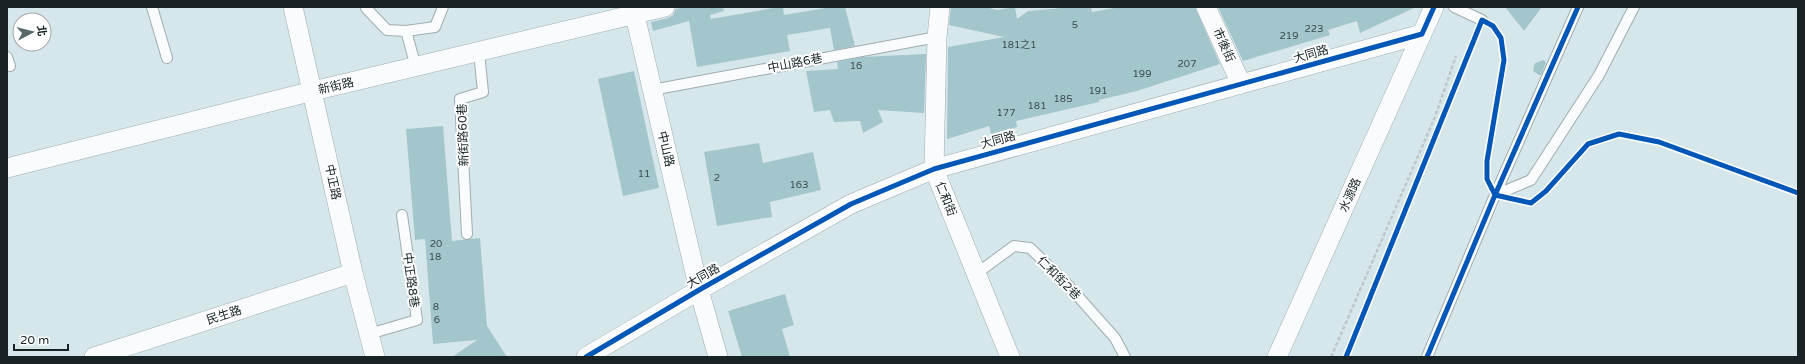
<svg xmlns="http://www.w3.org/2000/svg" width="1805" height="364" viewBox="0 0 1805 364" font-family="'Varela Round','Noto Sans TC',sans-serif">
<rect width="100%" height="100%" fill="#d6e7ec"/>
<path fill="#a3c5cc" d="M686,7H723L724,11L710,15L711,19L779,7H783L784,15L832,7H845L855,46L834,50L830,28L787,35L790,51L697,67L689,21L653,31L651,22L668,18L673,15L676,9Z
M951,7H986L997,10L1015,7L1017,19L1028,11L1074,7H1091L1092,12L1120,7H1195L1220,64L1137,91L1099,100V102L1016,121L1017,127L991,134L989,126L947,139L948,47L1004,37L949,25Z
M1218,7H1416L1360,33L1357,21L1328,30L1330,35L1243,61Z
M1505,7H1542L1524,31Z
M926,54L924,113L878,110L883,122L863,133L860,121L834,122L830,110L814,112L806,71L838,69L837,62L862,57Z
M1544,60L1546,63L1541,75H1539L1533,71L1534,66L1535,63Z
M634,71L659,188L623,196L598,79Z
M443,126L452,241L480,238L487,326L507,357H452L477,340L433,344L425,239L415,240L406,129Z
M759,143L763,163L813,152L821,190L770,202L772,217L717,226L704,152Z
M785,294L794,325L782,329L790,357H742L728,311Z"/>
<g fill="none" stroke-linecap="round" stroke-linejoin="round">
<defs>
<path id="service" d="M152,7L167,58
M1454,7L1482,20
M366,8L387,30L406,31L435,27L443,7
M406,31L416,67
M7,57L10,66
M652,90L937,37
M1495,195L1531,180L1599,75L1634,7
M467,234L460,99L483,92L479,52
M976,274L1014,246L1030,248L1067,284L1115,338L1125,357
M369,334L417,320L402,215
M1427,357L1495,195L1578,7"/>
<path id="minor" d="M293,7L353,273L375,357
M633,7L699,290L718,357
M940,7L937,37L934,169L1010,357
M1206,7L1241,84
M7,168L313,91L665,7
M94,357L353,273
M586,357L699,290L851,204L934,169L1422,34
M1277,357L1434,7"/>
</defs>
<use href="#service" stroke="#9eacb0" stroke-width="12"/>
<use href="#minor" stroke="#9eacb0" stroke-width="20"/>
<path stroke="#c0c7c9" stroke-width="2.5" stroke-dasharray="4 2" stroke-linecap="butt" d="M1331,357L1435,117L1456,56"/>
<use href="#service" stroke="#f9fbfc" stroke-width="10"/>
<use href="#minor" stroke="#f9fbfc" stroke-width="19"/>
<defs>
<path id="cycleway" d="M1495,195L1531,203L1546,191L1588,144L1619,134L1659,142L1798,193
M586,357L699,290L851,204L934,169L1422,34L1434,7
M1346,357L1482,20L1493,26L1501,38L1504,60L1487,161V179L1495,195
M1427,357L1495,195L1578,7"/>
</defs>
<use href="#cycleway" stroke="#fff" stroke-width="8"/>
<use href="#cycleway" stroke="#0057b8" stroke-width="5"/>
</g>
<g text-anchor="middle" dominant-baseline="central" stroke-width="4" stroke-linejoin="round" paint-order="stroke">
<g font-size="10" fill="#3a4c4f">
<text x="1075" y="25">5</text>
<text x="1314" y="29">223</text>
<text x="1289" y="36">219</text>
<text x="1019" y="45">181之1</text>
<text x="1187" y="64">207</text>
<text x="856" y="66">16</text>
<text x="1142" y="74">199</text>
<text x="1098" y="91">191</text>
<text x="1063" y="99">185</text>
<text x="1037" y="106">181</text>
<text x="1006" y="113">177</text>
<text x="644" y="174">11</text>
<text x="717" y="178">2</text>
<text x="799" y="185">163</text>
<text x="436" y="244">20</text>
<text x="435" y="257">18</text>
<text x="436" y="307">8</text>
<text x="437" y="320">6</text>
</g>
<g font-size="12" fill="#172325" stroke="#fff">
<text transform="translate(1224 45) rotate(66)">市後街</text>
<text transform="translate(1311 54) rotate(-16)">大同路</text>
<text transform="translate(795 63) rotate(-11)">中山路6巷</text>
<text transform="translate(336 86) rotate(-13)">新街路</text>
<text transform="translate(463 135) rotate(-92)">新街路60巷</text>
<text transform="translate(998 140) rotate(-15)">大同路</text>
<text transform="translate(666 149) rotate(77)">中山路</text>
<text transform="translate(333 182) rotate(78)">中正路</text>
<text transform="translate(1350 195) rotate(-66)">水源路</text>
<text transform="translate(946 199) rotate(68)">仁和街</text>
<text transform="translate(703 276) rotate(-30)">大同路</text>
<text transform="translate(1059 278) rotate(45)">仁和街2巷</text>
<text transform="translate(411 280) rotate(82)">中正路8巷</text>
<text transform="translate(224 315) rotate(-18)">民生路</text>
</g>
</g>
<rect width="1805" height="364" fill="none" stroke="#172325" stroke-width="16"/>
<g transform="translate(32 32) rotate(83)"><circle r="19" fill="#ffffff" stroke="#a2a7a8"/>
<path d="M0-3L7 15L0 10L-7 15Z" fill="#5a686b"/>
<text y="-6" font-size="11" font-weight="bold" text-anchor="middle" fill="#172325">北</text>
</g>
<path d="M14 344v6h54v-6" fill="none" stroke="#172325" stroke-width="2"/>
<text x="20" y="344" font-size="12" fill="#172325" stroke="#ffffff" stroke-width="3" paint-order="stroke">20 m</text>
</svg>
